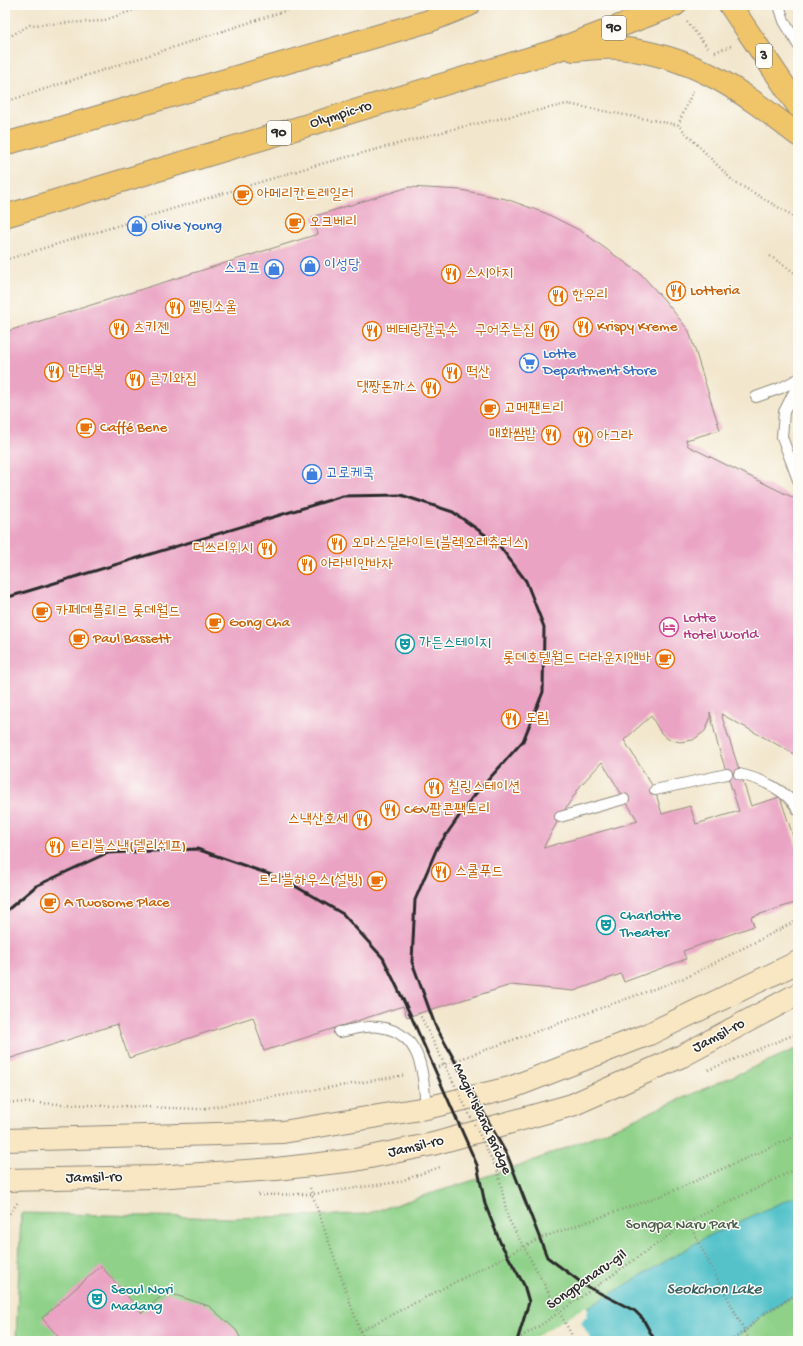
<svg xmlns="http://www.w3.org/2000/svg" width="803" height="1346" viewBox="0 0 803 1346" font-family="'Gochi Hand','Poor Story',sans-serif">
<rect width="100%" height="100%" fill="#fdfcf7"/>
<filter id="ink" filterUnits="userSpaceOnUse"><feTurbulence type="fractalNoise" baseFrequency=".025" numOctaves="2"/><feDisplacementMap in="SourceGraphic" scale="8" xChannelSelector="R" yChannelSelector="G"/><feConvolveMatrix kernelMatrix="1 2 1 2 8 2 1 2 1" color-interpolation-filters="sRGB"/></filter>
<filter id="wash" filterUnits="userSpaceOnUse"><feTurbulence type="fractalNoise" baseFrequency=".012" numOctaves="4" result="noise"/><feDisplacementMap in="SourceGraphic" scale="16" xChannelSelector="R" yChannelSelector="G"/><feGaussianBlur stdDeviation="0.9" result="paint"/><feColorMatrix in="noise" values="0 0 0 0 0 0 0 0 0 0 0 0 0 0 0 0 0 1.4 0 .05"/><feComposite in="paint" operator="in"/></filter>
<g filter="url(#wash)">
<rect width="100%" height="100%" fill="#f2e6cc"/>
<path fill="#8fd189" stroke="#5d7e5a" d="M798,1048V1341H16L21,1213L231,1218L366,1214L522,1165L602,1133Z"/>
<path fill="#54c2ca" stroke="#40767a" d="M798,1195V1293L761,1316L745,1331L730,1341H532L706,1237Z"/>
<path fill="#f2e6cc" d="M586,1306L588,1309L587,1316L581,1322L592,1341H540L532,1339Z"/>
<g id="blocks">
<path fill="#eaa3c3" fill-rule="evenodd" d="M409,187L461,190L506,199L545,213L581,231L641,274L666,302L689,331L720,430L686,440L688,446L798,500V756L721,714L751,806L780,797L798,851V902L751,917L754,926L683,951L686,959L624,982L621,974L574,991L511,985L407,1017L403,1006L264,1051L253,1017L129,1058L117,1024L5,1060V332L318,234L312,217ZM710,712L718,746L739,811L696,824L690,806L662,814L655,790L624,740L651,716L661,733L668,739L680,742L693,740L705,731L710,719ZM602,762L638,821L543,848L560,817L581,785Z
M101,1266L142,1313L166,1292L209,1306L236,1330L242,1341H62L42,1318Z"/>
</g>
</g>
<g filter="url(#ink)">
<use href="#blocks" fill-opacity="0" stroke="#8e887c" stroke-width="1"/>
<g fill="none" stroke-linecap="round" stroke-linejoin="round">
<defs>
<path id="lane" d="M779,5L784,21L798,45
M798,384L784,412L782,437L798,480
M756,397L781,388L798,379
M739,774C761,779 787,790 798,810
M655,790L727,774
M560,817L624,799
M339,1032C351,1030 367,1025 379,1027C422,1032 423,1073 426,1108"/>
<path id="secondary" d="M5,1140L283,1132L426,1108L510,1088L649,1034L798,962
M5,1180L156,1177L276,1169L355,1160L433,1144L572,1105L682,1056L798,994"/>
<path id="primary" d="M730,5L798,106
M573,50C588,49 604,47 619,48C695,56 740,90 798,135
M5,144L429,21L469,5
M5,216L554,51L675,5"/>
</defs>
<use href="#lane" stroke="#8e887c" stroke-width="12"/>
<use href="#secondary" stroke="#8e887c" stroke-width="24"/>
<use href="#primary" stroke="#8e887c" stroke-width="24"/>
<path stroke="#8e887c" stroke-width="2.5" stroke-dasharray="1 3" stroke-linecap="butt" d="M687,22L709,49
M5,39L30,25L102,21L149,5
M715,52L731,46
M693,91L678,125L733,181L790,214L798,224
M5,102L303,5
M770,256L798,275
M5,260L313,166L462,127L567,104L678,125
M438,1067L687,977L798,920
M708,1070L798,1033
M5,1102L200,1109L406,1075
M310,1188L360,1331L541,1238L666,1194L798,1135
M258,1195L313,1194L398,1182L440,1167
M5,1220L18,1202
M688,1222L750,1341
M360,1331L365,1341
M514,1341L538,1327L688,1222L798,1168
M730,1341L745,1331L761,1316L798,1293"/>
<use href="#lane" stroke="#fff" stroke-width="10"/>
<use href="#secondary" stroke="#f9e7c3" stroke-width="22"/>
<use href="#primary" stroke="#f0c469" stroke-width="22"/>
<path stroke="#2b2b2b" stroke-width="3" d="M5,598L343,496L401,495L453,512L498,544L526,581L544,627L543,692L523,741L471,799L437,848L415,900L412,962L435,1025L508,1157L547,1257L586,1286L635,1311L643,1319L655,1341
M5,912L36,886L107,853L197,849L283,879L343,914L383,958L411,1016L477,1165L485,1204L500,1242L524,1285L529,1302L517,1341"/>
<path stroke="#8e887c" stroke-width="2.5" stroke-dasharray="1 3" stroke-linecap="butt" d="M419,1013L498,1172L508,1218L575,1341"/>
</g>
</g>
<defs>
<symbol id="cafe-ring" viewBox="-11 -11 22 22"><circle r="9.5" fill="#fdfcf7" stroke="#e8710a" stroke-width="1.5"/><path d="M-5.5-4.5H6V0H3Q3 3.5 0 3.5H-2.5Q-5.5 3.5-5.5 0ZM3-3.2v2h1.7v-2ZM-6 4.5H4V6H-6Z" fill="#e8710a"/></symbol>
<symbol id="shop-ring" viewBox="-11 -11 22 22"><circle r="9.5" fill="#fdfcf7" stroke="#3f7fe0" stroke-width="1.5"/><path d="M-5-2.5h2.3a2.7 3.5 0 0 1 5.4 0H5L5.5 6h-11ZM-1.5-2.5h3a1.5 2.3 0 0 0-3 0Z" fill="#3f7fe0"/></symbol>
<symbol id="restaurant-ring" viewBox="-11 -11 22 22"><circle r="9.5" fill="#fdfcf7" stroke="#e8710a" stroke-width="1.5"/><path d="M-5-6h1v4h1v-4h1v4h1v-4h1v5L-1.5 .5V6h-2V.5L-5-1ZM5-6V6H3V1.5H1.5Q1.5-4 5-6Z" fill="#e8710a"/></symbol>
<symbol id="supermarket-ring" viewBox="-11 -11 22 22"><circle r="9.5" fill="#fdfcf7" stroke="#3f7fe0" stroke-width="1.5"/><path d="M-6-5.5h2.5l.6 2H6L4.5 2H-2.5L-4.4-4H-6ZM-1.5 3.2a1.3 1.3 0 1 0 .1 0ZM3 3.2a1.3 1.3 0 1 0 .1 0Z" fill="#3f7fe0"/></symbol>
<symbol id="hotel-ring" viewBox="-11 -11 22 22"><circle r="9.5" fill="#fdfcf7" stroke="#d1479c" stroke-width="1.5"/><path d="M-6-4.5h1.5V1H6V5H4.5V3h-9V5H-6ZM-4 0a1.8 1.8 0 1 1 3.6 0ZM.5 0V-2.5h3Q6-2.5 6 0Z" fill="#d1479c"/></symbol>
<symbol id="theatre-ring" viewBox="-11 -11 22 22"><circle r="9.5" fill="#fdfcf7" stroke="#0f9aa8" stroke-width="1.5"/><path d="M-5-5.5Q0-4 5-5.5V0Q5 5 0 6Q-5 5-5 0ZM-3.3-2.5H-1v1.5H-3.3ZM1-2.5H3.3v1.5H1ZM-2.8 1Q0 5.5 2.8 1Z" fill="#0f9aa8"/></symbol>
</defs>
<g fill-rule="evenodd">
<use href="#cafe-ring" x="232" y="184" width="22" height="22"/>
<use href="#cafe-ring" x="284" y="212" width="22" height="22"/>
<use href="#shop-ring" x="126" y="215" width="22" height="22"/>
<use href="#shop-ring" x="299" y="255" width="22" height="22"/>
<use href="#shop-ring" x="263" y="258" width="22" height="22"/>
<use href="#restaurant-ring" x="440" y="263" width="22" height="22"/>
<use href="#restaurant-ring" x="665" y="280" width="22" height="22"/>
<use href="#restaurant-ring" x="547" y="285" width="22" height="22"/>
<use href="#restaurant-ring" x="164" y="297" width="22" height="22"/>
<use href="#restaurant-ring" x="572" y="316" width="22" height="22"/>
<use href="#restaurant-ring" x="108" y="318" width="22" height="22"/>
<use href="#restaurant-ring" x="361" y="320" width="22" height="22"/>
<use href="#restaurant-ring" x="538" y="320" width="22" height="22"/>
<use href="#supermarket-ring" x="518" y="352" width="22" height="22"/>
<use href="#restaurant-ring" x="43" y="361" width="22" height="22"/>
<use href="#restaurant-ring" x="441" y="362" width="22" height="22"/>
<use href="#restaurant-ring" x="124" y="369" width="22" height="22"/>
<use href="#restaurant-ring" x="420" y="377" width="22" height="22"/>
<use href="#cafe-ring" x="479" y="398" width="22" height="22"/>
<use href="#cafe-ring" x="75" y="417" width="22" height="22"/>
<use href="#restaurant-ring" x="540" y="424" width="22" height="22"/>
<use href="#restaurant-ring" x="572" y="426" width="22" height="22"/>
<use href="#shop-ring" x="301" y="463" width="22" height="22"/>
<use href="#restaurant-ring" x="326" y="533" width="22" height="22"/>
<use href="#restaurant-ring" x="256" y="538" width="22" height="22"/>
<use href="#restaurant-ring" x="296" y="554" width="22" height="22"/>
<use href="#cafe-ring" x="31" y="601" width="22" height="22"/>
<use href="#cafe-ring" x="204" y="612" width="22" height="22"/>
<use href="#hotel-ring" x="658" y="616" width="22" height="22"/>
<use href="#cafe-ring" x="68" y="628" width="22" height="22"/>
<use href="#theatre-ring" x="394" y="633" width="22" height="22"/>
<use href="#cafe-ring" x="654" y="648" width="22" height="22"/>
<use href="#restaurant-ring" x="500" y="708" width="22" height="22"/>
<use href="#restaurant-ring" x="423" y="777" width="22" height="22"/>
<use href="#restaurant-ring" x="379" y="799" width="22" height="22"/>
<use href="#restaurant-ring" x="351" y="809" width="22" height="22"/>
<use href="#restaurant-ring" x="44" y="836" width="22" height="22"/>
<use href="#restaurant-ring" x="430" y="861" width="22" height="22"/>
<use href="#cafe-ring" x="366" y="870" width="22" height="22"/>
<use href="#cafe-ring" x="39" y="892" width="22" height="22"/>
<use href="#theatre-ring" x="595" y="914" width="22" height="22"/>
<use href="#theatre-ring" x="86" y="1288" width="22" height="22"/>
</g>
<g text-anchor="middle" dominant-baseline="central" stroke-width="3" stroke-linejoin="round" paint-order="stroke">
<g fill="#fdfcf7" stroke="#6a6a68" stroke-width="1">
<rect x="602" y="16" width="24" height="24" rx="3"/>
<rect x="756" y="44" width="16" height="24" rx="3"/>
<rect x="267" y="121" width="24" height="24" rx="3"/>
</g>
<g font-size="14" font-weight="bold" fill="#2b2b2b">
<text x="614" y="28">90</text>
<text x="764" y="56">3</text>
<text x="279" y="133">90</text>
</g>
<g font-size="15" fill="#2b2b2b" stroke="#fdfcf7">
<text transform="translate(341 115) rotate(-17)">Olympic-ro</text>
<text transform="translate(719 1036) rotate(-28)">Jamsil-ro</text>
<text transform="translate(482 1119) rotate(65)">Magic Island Bridge</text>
<text transform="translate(416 1147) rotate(-13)">Jamsil-ro</text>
<text transform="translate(94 1178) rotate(-1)">Jamsil-ro</text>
<text transform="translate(587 1280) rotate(-35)">Songpanaru-gil</text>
</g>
<g font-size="15" fill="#c56008" stroke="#fdfcf7" text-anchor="start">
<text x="257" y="195">아메리칸트레일러</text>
<text x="309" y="223">오크베리</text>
<text x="465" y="274">스시아지</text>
<text x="690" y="291">Lotteria</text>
<text x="572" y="296">한우리</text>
<text x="189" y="308">멜팅소울</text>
<text x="597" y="327">Krispy Kreme</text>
<text x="133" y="329">츠키젠</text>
<text x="386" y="331">베테랑칼국수</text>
<text x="535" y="331" text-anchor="end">구어주는집</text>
<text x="68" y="372">만다복</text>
<text x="466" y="373">떡산</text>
<text x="149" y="380">큰기와집</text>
<text x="417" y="388" text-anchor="end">댓짱돈까스</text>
<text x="504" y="409">고메팬트리</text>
<text x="100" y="428">Caffé Bene</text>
<text x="537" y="435" text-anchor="end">매화쌈밥</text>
<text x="597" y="437">아그라</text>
<text x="351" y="544">오마스딜라이트(블렉오레츄러스)</text>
<text x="253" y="549" text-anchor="end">더쓰리위시</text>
<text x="321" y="565">아라비안바자</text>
<text x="56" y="612">카페데플뢰르 롯데월드</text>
<text x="229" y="623">Gong Cha</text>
<text x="93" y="639">Paul Bassett</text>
<text x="651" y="659" text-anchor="end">롯데호텔월드 더라운지앤바</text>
<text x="525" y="719">도림</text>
<text x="448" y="788">칠링스테이션</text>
<text x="404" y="810">CGV팝콘팩토리</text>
<text x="348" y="820" text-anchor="end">스낵산호세</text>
<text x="69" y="847">트리블스낵(델리쉐프)</text>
<text x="455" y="872">스쿨푸드</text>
<text x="363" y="881" text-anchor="end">트리블하우스(설빙)</text>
<text x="64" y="903">A Twosome Place</text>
</g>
<g font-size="15" fill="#366cbe" stroke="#fdfcf7" text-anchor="start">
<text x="151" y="226">Olive Young</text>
<text x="324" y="266">이성당</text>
<text x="260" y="269" text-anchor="end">스코프</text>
<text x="543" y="354">Lotte<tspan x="543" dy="17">Department Store</tspan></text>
<text x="326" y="474">고로케쿡</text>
</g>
<g font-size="15" fill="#b23c85" stroke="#fdfcf7" text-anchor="start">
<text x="683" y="618">Lotte<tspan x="683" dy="17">Hotel World</tspan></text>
</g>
<g font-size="15" fill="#0d838f" stroke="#fdfcf7" text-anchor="start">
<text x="419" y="644">가든스테이지</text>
<text x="620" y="916">Charlotte<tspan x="620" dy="17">Theater</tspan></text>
<text x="111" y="1290">Seoul Nori<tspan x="111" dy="17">Madang</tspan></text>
</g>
<g font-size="15" fill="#495d47" stroke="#fdfcf7">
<text x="682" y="1225">Songpa Naru Park</text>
</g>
<g font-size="16" font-style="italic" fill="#396063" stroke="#fdfcf7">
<text x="714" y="1290">Seokchon Lake</text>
</g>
</g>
<rect width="803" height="1346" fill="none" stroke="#fdfcf7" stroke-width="20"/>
</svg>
